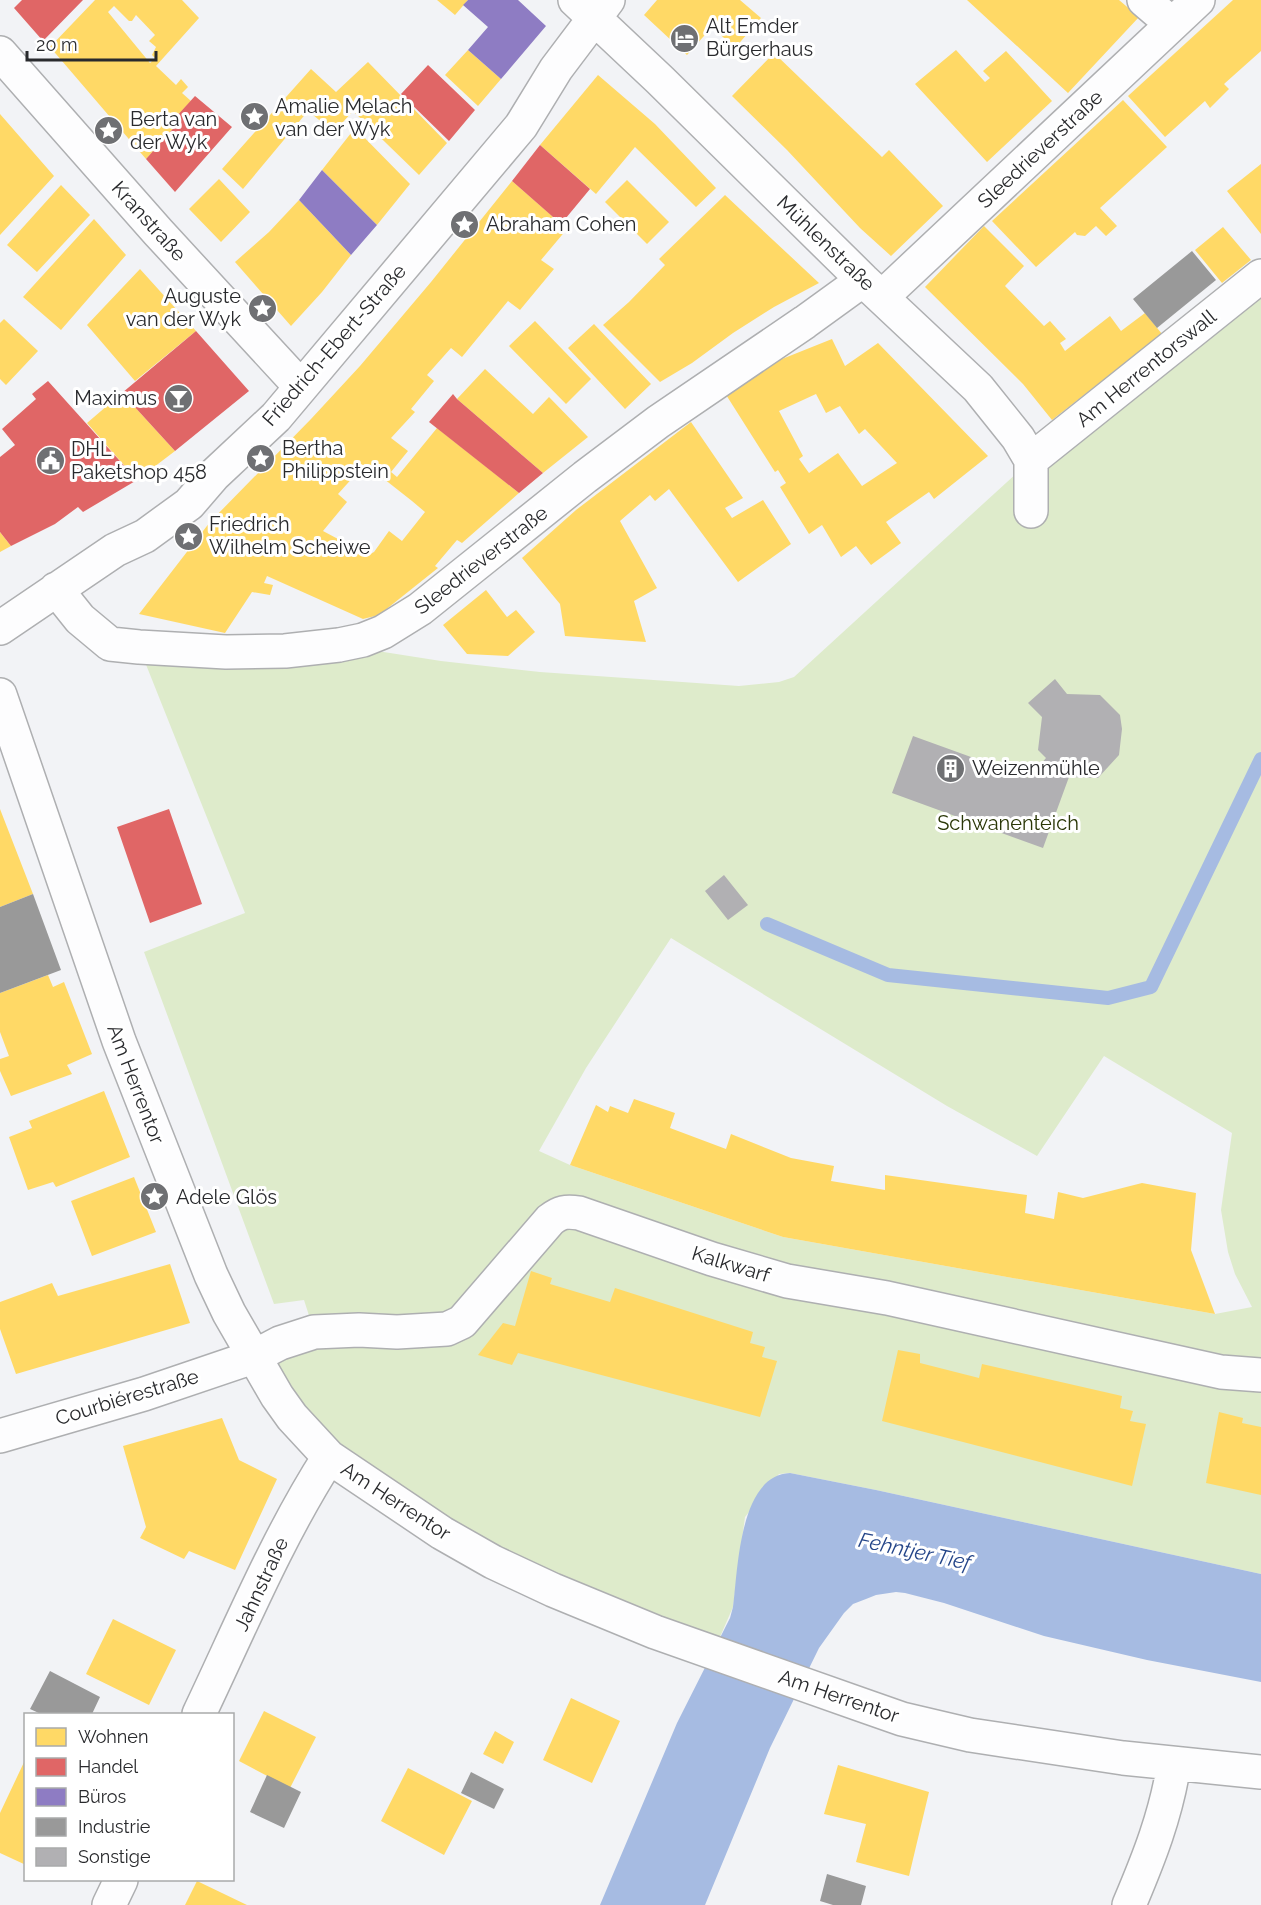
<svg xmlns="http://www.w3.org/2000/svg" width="1261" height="1905" viewBox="0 0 1261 1905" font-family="Raleway,sans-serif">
<rect width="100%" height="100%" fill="#f2f3f6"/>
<path fill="#deebcb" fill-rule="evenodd" d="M1261,276V1574L876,1490L790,1473L779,1474L745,1517L733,1607L713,1653L385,1494L253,1357L314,1331L304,1300L274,1304L144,952L245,913L139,647L339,645L441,661L540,672L739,686L779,682L794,677L1031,460ZM671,938L947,1106L1037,1156L1104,1056L1232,1133L1221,1210L1228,1252L1235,1274L1252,1307L1215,1314L783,1237L570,1165L539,1151L586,1068Z"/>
<path fill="#a6bbe2" d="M790,1473L876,1490L1261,1574V1682L1147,1660L1044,1636L944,1603L905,1593L896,1592L876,1595L866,1599L853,1604L844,1613L819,1648L770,1748L705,1905H600L677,1723L730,1618L733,1607C738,1570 739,1475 790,1473Z"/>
<path fill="#ffd966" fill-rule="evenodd" d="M95,0H182L199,18L156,66L176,85L181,79L188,87L182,93L191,101L175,118L179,122L146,159L50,47ZM114,6L129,21H132L136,15L155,35L149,41L156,47L152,55L155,58L150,63L108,12Z
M437,0H468L455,15Z
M657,0H740L761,18L735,48L712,27L687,55L644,15Z
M967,0H1119L1139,17L1068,93Z
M1233,0H1261V51L1224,84L1229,89L1210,108L1205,101L1165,137L1128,96Z
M468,50L501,79L478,106L445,75Z
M956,50L985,82L990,78L983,71L1006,51L1052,101L987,162L915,84Z
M774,53L882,157L889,150L943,206L891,256L860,228L787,150L732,96Z
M368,62L447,143L419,175L353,111L334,132L308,111L243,189L222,169L311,69L336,92Z
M598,75L655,124L716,188L696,207L635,147L596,194L540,145Z
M1123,100L1167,147L1100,208L1117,226L1106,236L1096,226L1085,236L1077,235L1075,232L1036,267L992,221Z
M0,114L54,176L0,235Z
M355,128L410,184L377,225L322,170Z
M1261,164V234L1227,191Z
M219,179L250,212L221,242L189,209Z
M627,180L669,222L647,244L605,202Z
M512,181L567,229L541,260L554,269L520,310L508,301L462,357L451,348L427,375L434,381L411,409L415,412L391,438L408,451L391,472L397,477L437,428L519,493L462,543L457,540L435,566L438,568L379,615L363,619L267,576L264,583L273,585L270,595L252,592L225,633L139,614L210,522L311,419L360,366L431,282ZM365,464L412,501L425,512L402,541L389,531L374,552L368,555L323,531L347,502L338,494Z
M61,185L90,215L37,272L7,245Z
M725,195L819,283L774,307L733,333L692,363L660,382L603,325L629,302L665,265L659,259Z
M299,200L351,255L322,292L291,326L235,262L269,232Z
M94,219L126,255L61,330L23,297Z
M984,226L1024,266L1005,286L1044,326L1050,321L1066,339L1060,343L1065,351L1110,316L1121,331L1145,313L1162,334L1052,420L1023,384L925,287Z
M1223,227L1251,260L1222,283L1195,250Z
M140,269L196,331L135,381L87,325Z
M4,319L38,351L6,385L0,379V323Z
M535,321L591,379L566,404L509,346Z
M594,324L651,384L625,409L568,348Z
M832,339L845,366L878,343L988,456L934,499L929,492L886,522L901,543L871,565L856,546L841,557L822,525L809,534L780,487L786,483L778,470L775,472L723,390L757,369ZM816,394L826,413L840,406L859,434L865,429L897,463L862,486L838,453L809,473L799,459L803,456L779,411Z
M485,369L533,414L549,397L588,437L543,473L457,399Z
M122,393L175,451L137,480L87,423Z
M691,422L743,498L725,508L732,518L763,500L791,544L738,582L669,489L655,501L650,495L620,521L657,588L634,601L646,642L565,636L560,604L522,558L576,510Z
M0,532L11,546L0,552Z
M486,590L507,617L516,610L535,632L508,656L467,654L443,625Z
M0,809L33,894L0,907Z
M48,975L53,987L64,982L92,1054L67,1065L72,1074L11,1096L0,1071V1059L9,1056L0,1032V993Z
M104,1091L130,1157L56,1187L53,1182L28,1190L9,1137L32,1128L29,1121Z
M634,1099L675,1113L670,1128L726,1149L731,1134L791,1158L834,1166L831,1181L885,1190V1175L1027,1195L1025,1213L1054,1219L1058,1192L1083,1198L1142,1183L1196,1193L1191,1250L1215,1314L783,1237L570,1165L596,1105L608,1112L610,1106L628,1113Z
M134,1177L156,1232L92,1256L71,1201Z
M170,1264L190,1323L16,1374L0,1329V1302L52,1283L58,1296Z
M531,1271L552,1278L550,1284L610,1302L615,1288L753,1332L750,1343L765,1347L762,1357L777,1361L760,1417L518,1353L512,1365L478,1355L503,1323L515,1326Z
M898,1350L920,1354V1363L979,1378L982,1364L1122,1396L1120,1408L1133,1411L1130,1421L1146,1424L1132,1486L882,1421Z
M1219,1412L1243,1418L1242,1423L1261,1427V1495L1206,1483Z
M222,1418L239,1460L277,1479L235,1570L189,1551L184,1559L140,1538L146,1527L123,1446Z
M113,1619L176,1650L149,1705L86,1674Z
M571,1698L620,1721L592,1783L543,1760Z
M264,1711L316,1737L290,1788L239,1761Z
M495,1731L514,1742L503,1764L483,1754Z
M26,1758V1865L0,1853V1813Z
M838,1765L929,1792L909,1876L856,1862L866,1824L824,1814Z
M408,1768L472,1801L444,1855L381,1821Z
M197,1881L247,1905H185Z"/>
<path fill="#e06666" d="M22,0H83L43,41L14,8Z
M428,65L475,110L449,141L401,94Z
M195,96L232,127L175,192L146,159L179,122L175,118Z
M540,145L590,189L561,224L512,181Z
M196,331L249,391L175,451L122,393Z
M48,381L137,480L83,512L78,507L55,524L11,546L0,532V457L15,445L2,429L36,399L32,394Z
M453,394L457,399L543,473L519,493L429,422Z
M169,809L202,904L150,923L117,827Z"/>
<path fill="#8e7cc3" d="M468,0H518L546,26L501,79L468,50L488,27L463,5Z
M322,170L377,225L351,255L299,200Z"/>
<path fill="#999" d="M1192,251L1216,280L1157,328L1133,299Z
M33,894L61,970L0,993V907Z
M50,1671L100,1697L92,1714H41L30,1709Z
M471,1772L504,1789L494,1809L461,1793Z
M267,1775L301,1792L284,1828L250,1812Z
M827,1874L866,1886L861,1905H833L820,1901Z"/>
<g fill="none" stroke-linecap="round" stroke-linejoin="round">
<path stroke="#a6bbe2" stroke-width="14" d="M767,924L888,975L1108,998L1151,987L1261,759"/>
</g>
<path fill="#b1b0b3" d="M1055,679L1067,694L1100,695L1120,715L1122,729L1119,755L1098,778L1069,777L1043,848L892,793L913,736L1029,778L1046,758L1038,750L1042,717L1028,703Z
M724,875L748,905L728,920L705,891Z"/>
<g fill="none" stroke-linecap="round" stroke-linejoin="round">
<defs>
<path id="minor" d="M575,0L660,80L863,280L978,388L1018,438L1031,460V511
M1144,0L1172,24
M0,53L158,232L301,387
M882,297L1198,0
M1031,460L1261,276
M56,589L80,619L110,644L139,647L226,652L285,651L339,645L363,640L383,632L420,609L585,477L658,422L805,322L863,280
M0,628L115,550L145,536L189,504L214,475L276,417L521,126L556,69L608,0
M0,695L119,1041L211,1275L229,1313L277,1396L292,1417L329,1457L442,1533L493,1562L553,1590L655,1632L862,1705L902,1719L970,1735L1123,1758L1261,1772
M0,1436L144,1394L253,1357L280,1343L314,1332L359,1330L397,1332L447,1329L462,1322L550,1220C560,1212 566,1211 579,1213L712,1259L787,1281L887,1298L1221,1372L1261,1375
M199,1714C240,1628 277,1538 329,1457
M109,1905L121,1880
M1129,1905C1149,1858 1166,1815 1174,1764"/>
</defs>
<use href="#minor" stroke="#aeafb1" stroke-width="36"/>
<use href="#minor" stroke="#fdfdfe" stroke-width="33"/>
</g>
<defs>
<symbol id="hotel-disc" viewBox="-11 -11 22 22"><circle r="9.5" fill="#6f7073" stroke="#fff"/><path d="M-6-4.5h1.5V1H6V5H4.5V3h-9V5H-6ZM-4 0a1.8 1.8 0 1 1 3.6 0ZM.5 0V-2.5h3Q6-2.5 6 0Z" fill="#fff"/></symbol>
<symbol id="sight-disc" viewBox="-11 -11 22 22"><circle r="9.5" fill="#6f7073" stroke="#fff"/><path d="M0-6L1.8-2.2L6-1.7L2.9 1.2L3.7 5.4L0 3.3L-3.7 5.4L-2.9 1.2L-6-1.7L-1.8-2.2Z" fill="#fff"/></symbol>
<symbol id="bar-disc" viewBox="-11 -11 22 22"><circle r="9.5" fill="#6f7073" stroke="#fff"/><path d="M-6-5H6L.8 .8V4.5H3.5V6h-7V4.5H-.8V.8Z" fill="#fff"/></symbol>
<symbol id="civic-disc" viewBox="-11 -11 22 22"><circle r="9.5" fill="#6f7073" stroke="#fff"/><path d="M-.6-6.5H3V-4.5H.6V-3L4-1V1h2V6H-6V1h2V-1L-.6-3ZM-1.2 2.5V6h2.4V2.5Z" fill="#fff"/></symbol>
<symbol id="building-disc" viewBox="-11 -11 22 22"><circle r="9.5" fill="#6f7073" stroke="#fff"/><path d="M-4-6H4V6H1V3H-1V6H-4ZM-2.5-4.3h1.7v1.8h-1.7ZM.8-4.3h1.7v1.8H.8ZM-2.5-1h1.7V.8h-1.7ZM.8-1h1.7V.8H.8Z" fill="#fff"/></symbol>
</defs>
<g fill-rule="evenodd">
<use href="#hotel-disc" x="668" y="22" width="33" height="33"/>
<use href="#sight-disc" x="238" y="100" width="33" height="33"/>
<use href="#sight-disc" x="92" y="114" width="33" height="33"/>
<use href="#sight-disc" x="448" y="208" width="33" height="33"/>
<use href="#sight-disc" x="246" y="292" width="33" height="33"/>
<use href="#bar-disc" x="162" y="382" width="33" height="33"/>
<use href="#sight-disc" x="244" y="442" width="33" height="33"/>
<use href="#civic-disc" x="34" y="444" width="33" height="33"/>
<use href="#sight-disc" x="172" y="520" width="33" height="33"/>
<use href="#building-disc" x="934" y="752" width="33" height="33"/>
<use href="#sight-disc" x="138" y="1180" width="33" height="33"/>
</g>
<g text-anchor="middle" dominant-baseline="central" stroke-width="6" stroke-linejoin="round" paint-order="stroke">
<g font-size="20" fill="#292a2d" stroke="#fff" text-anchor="start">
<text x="706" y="26">Alt Emder<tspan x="706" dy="23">Bürgerhaus</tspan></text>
<text x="275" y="106">Amalie Melach<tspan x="275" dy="23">van der Wyk</tspan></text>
<text x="130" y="119">Berta van<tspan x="130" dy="23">der Wyk</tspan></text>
<text x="486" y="224">Abraham Cohen</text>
<text x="241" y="296" text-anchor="end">Auguste<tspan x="241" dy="23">van der Wyk</tspan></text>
<text x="157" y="398" text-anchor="end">Maximus</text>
<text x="282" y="448">Bertha<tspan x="282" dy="23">Philippstein</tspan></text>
<text x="71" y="449">DHL<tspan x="71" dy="23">Paketshop 458</tspan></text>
<text x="209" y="524">Friedrich<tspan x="209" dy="23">Wilhelm Scheiwe</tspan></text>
<text x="972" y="768">Weizenmühle</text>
<text x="176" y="1197">Adele Glös</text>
</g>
<g font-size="20" fill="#292a2d" stroke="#fff">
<text transform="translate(1040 149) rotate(-43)">Sleedrieverstraße</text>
<text transform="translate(149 221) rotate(48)">Kranstraße</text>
<text transform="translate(826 243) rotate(44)">Mühlenstraße</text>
<text transform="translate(334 345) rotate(-49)">Friedrich-Ebert-Straße</text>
<text transform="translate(1146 368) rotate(-39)">Am Herrentorswall</text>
<text transform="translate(481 560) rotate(-38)">Sleedrieverstraße</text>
<text transform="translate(136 1084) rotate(69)">Am Herrentor</text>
<text transform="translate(731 1264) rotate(17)">Kalkwarf</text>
<text transform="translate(127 1397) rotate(-17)">Courbiérestraße</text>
<text transform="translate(396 1501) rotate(33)">Am Herrentor</text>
<text transform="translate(261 1584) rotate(-65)">Jahnstraße</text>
<text transform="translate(839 1696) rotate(19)">Am Herrentor</text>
</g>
<g font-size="20" fill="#2a3707" stroke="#fff">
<text x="1008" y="823">Schwanenteich</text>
</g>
<g font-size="21" font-style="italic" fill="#254689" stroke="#fff">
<text transform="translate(915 1551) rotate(12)">Fehntjer Tief</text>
</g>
</g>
<rect x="24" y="1713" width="210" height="168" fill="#ffffff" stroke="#a9aaab" stroke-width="1.5"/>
<rect x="36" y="1728" width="30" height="18" fill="#ffd966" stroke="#a9aaab" stroke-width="1.5"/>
<text x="78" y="1743" font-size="18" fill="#292a2d">Wohnen</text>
<rect x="36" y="1758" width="30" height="18" fill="#e06666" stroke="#a9aaab" stroke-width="1.5"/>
<text x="78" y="1773" font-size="18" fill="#292a2d">Handel</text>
<rect x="36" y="1788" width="30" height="18" fill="#8e7cc3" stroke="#a9aaab" stroke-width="1.5"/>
<text x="78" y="1803" font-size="18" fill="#292a2d">Büros</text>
<rect x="36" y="1818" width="30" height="18" fill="#999999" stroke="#a9aaab" stroke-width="1.5"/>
<text x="78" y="1833" font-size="18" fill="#292a2d">Industrie</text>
<rect x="36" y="1848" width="30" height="18" fill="#b1b0b3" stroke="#a9aaab" stroke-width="1.5"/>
<text x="78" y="1863" font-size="18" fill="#292a2d">Sonstige</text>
<path d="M27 51v9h129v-9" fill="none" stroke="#292a2d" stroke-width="3"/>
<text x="36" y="51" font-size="18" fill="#292a2d" stroke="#ffffff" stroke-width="4.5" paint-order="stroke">20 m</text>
</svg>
